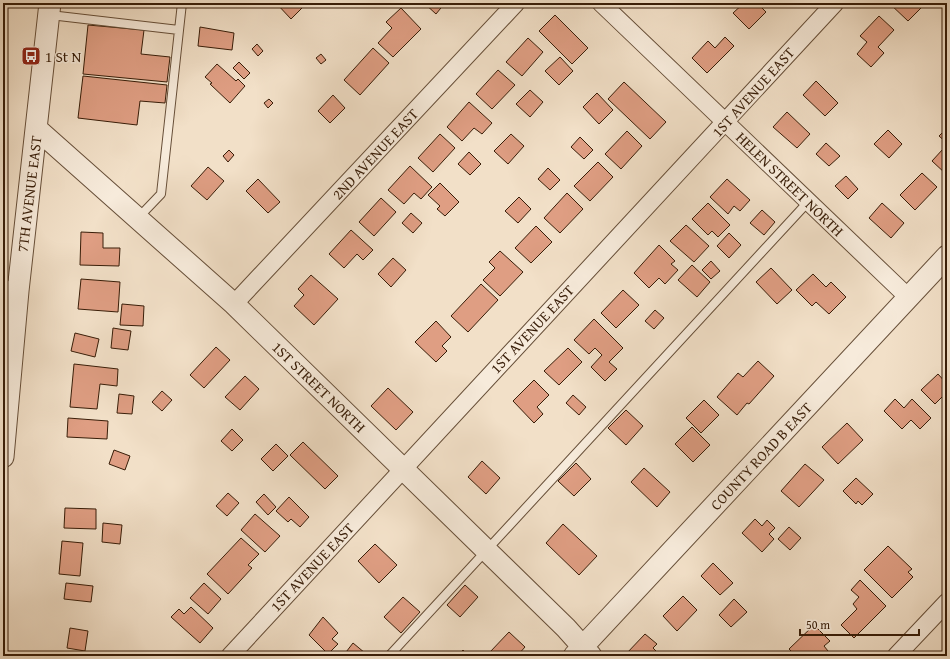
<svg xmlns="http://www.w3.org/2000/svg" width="950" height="659" viewBox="0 0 950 659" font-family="'Gentium Book Plus',serif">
<rect width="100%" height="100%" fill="#f2e0c8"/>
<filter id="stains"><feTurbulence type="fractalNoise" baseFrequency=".005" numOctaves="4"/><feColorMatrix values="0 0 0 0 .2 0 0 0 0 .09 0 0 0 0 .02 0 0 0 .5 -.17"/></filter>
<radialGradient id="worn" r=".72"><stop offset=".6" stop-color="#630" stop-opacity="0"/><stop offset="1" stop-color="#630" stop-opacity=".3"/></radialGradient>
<path fill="#df9e83" stroke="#381d08" d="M276,3H307L291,19Z
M424,3H445L436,14Z
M744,3H757L766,12L749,29L733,13Z
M889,3H926L908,21Z
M401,8L421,29L393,57L378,43L392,28L386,22Z
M555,15L588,48L572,64L539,31Z
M879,16L894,30L878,47L884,53L871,67L857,54L867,42L860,36Z
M88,25L144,30L141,54L170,57L167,82L83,74Z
M200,27L234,33L232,50L198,46Z
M725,37L734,46L707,73L692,58L708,41L715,48Z
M528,38L543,52L522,76L506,62Z
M257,44L263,51L258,56L252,49Z
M373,48L389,63L360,95L344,80Z
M321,54L326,60L321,64L316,58Z
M560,57L573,71L559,85L545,71Z
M239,62L250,73L244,79L233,68Z
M217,64L236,81L238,79L245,86L230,103L210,84L212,83L205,77Z
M498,70L515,85L492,109L476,94Z
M83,76L167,85L165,103L140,101L137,125L78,118Z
M816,81L838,103L825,116L803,95Z
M624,82L666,122L650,139L608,99Z
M530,90L543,102L530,117L516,104Z
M597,93L613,110L599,124L583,107Z
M333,95L345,108L330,123L318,111Z
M269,99L273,103L268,108L264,103Z
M469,102L492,123L482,134L474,128L462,141L447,127Z
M787,112L810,134L797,148L773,127Z
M947,128V143L939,136Z
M888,130L902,144L889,158L874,144Z
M627,131L642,146L621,169L605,154Z
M440,134L455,148L433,172L418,158Z
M511,134L524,146L508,164L494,151Z
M580,137L593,150L584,159L571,147Z
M826,143L840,156L829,166L816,154Z
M943,149L947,153L946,174L932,161Z
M229,150L234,155L228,162L223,156Z
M469,152L481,164L470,175L458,164Z
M598,162L613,177L590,201L574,186Z
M410,166L432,187L421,199L414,193L404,204L388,190Z
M208,167L224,181L207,200L191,186Z
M548,168L560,180L550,190L538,179Z
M922,173L937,187L915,210L900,195Z
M846,176L858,189L848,199L835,186Z
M258,179L280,202L268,213L246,191Z
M727,179L750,200L740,211L734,206L728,214L710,197Z
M440,183L459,202L445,216L437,209L440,206L428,195Z
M567,193L583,209L560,233L544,218Z
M519,197L531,209L518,223L505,211Z
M381,198L396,212L374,236L359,222Z
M708,203L730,225L718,237L712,231L708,235L692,219Z
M882,203L904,223L891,238L869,218Z
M762,210L775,222L764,235L750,223Z
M411,213L422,223L413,233L402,223Z
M686,225L709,246L694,262L670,241Z
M536,226L552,242L531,263L515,248Z
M351,230L373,250L363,260L357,254L344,268L329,254Z
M81,232L103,233V248H120L119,266L80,265Z
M729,233L741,245L729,258L717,246Z
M659,245L675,261L671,264L678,270L665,284L659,278L649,288L634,273Z
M500,251L523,272L500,296L483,280L495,268L489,262Z
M393,258L406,270L391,287L378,274Z
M711,261L720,271L711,279L702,270Z
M692,265L710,282L697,297L678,280Z
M771,268L792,290L777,304L756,282Z
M813,274L826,287L831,282L846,297L829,314L816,302L812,306L796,290Z
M311,275L338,299L314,325L294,306L304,295L298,289Z
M81,279L120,282L118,312L78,309Z
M481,284L498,300L468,332L451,316Z
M623,290L639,305L616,328L601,313Z
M122,304L144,306L143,326L120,325Z
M655,310L664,318L654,329L645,321Z
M594,319L623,348L609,362L617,369L605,381L591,367L602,355L595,348L589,354L574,340Z
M436,321L451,337L442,346L447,351L436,362L415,342Z
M113,328L131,331L128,350L111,348Z
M75,333L99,339L95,357L71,351Z
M216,347L230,360L204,388L190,375Z
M568,348L582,362L559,385L544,371Z
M758,361L774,376L749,404L747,403L737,415L717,397L738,373L743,377Z
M74,364L118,369L117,386L100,384L97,409L70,407Z
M938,374L947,384V392L935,404L921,390Z
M245,376L259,389L240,410L225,397Z
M534,380L549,395L537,407L543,414L534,423L513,401Z
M388,388L413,412L396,430L371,406Z
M162,391L172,400L162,411L152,402Z
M119,394L134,396L132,414L117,413Z
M573,395L586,407L579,415L566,403Z
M895,399L904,408L912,399L931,418L920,429L911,420L902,429L884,411Z
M704,400L719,415L701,433L686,418Z
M626,410L643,426L626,445L608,428Z
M68,418L108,421L107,439L67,437Z
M847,423L863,440L838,464L822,447Z
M692,427L710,445L693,462L675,444Z
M232,429L243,440L232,451L221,441Z
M303,442L338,476L325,489L290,455Z
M276,444L288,456L273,471L261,459Z
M114,450L130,456L125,470L109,464Z
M482,461L500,478L486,494L468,477Z
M576,463L591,479L574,496L558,481Z
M805,464L824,480L799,507L781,491Z
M644,468L670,492L657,507L631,482Z
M856,478L873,494L862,505L858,501L856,504L843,491Z
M228,493L239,503L227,516L216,506Z
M264,494L276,507L268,515L256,502Z
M289,497L309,517L300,527L291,519L288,522L276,511Z
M65,508L96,509V529L64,528Z
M255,514L280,536L265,552L241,530Z
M755,519L762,526L767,520L775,528L769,534L774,539L762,552L742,533Z
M103,523L122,525L120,544L102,542Z
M563,524L597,556L579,575L546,543Z
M789,527L801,538L790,550L778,539Z
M241,538L259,554L248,565L252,568L228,594L207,574Z
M62,541L83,543L80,576L59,574Z
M375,544L397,565L379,583L358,561Z
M888,546L912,569L908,572L913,577L892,598L864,570Z
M713,563L733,583L720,595L701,576Z
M860,580L886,606L854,638L841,625L857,609L853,604L859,597L851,590Z
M66,583L93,586L91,602L64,599Z
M204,583L221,599L208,614L190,598Z
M465,585L478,597L460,617L447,605Z
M683,596L697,610L677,631L663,616Z
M403,597L420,612L401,633L384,617Z
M734,599L747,612L731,627L719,615Z
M191,607L213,628L200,643L171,617L179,609L184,614Z
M323,617L338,633L332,639L338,644L328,654L309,635Z
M814,625L830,641L824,646L828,651L824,656H796L789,649Z
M70,628L88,631L85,651L67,648Z
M509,632L525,647L517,656H494L490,652Z
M645,634L657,644L653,648L661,656H628L626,654Z
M353,643L365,653L362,656H343Z
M463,650L469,656H457Z"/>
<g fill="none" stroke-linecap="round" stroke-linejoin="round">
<defs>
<path id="service" d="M50,15L179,30
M138,218L161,194L182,3
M389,656L808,202"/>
<path id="minor" d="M601,3L909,298
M3,289L18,291
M234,304L516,3
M230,656L835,3
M896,656L947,602"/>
<path id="tertiary" d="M37,129L234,304L566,628L591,656
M3,457L18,291L50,3
M574,656L947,256"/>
</defs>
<use href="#service" stroke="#664e38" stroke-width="10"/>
<use href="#minor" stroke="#664e38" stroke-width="19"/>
<use href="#tertiary" stroke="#664e38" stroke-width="23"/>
<use href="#service" stroke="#f7ebdb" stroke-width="8"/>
<use href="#minor" stroke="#f7ebdb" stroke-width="17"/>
<use href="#tertiary" stroke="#f7ebdb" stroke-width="21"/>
</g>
<defs>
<symbol id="bus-square" viewBox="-11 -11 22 22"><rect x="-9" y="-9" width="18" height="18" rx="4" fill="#8f2418" stroke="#f7ebdb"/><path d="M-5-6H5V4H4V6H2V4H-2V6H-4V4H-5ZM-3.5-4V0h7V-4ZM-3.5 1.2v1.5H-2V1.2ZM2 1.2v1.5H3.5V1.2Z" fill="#fff"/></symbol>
</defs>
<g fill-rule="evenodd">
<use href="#bus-square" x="20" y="45" width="22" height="22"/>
</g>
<g text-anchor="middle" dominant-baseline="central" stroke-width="3" stroke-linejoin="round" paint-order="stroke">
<g font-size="15" fill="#381d08" stroke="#f7ebdb" text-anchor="start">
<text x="45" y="56">1 St N</text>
</g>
<g font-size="15" fill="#381d08" stroke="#f7ebdb">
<text transform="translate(753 92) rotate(-48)">1ST AVENUE EAST</text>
<text transform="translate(375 154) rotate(-47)">2ND AVENUE EAST</text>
<text transform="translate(790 184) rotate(44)">HELEN STREET NORTH</text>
<text transform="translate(29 194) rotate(-83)">7TH AVENUE EAST</text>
<text transform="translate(532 329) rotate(-47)">1ST AVENUE EAST</text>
<text transform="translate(319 387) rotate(44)">1ST STREET NORTH</text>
<text transform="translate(761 456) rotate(-47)">COUNTY ROAD B EAST</text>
<text transform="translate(312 567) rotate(-47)">1ST AVENUE EAST</text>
</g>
</g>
<rect width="950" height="659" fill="none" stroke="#f2e0c8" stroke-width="16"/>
<rect x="4" y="4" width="942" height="651" fill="none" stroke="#381d08" stroke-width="2"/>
<rect x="8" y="8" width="934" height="643" fill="none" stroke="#381d08"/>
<path d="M800 629v6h119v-6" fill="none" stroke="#381d08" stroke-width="2"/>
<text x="806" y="629" font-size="12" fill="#381d08" stroke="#f7ebdb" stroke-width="3" paint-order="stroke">50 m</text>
<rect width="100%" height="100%" filter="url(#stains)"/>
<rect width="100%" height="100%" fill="url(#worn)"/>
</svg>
